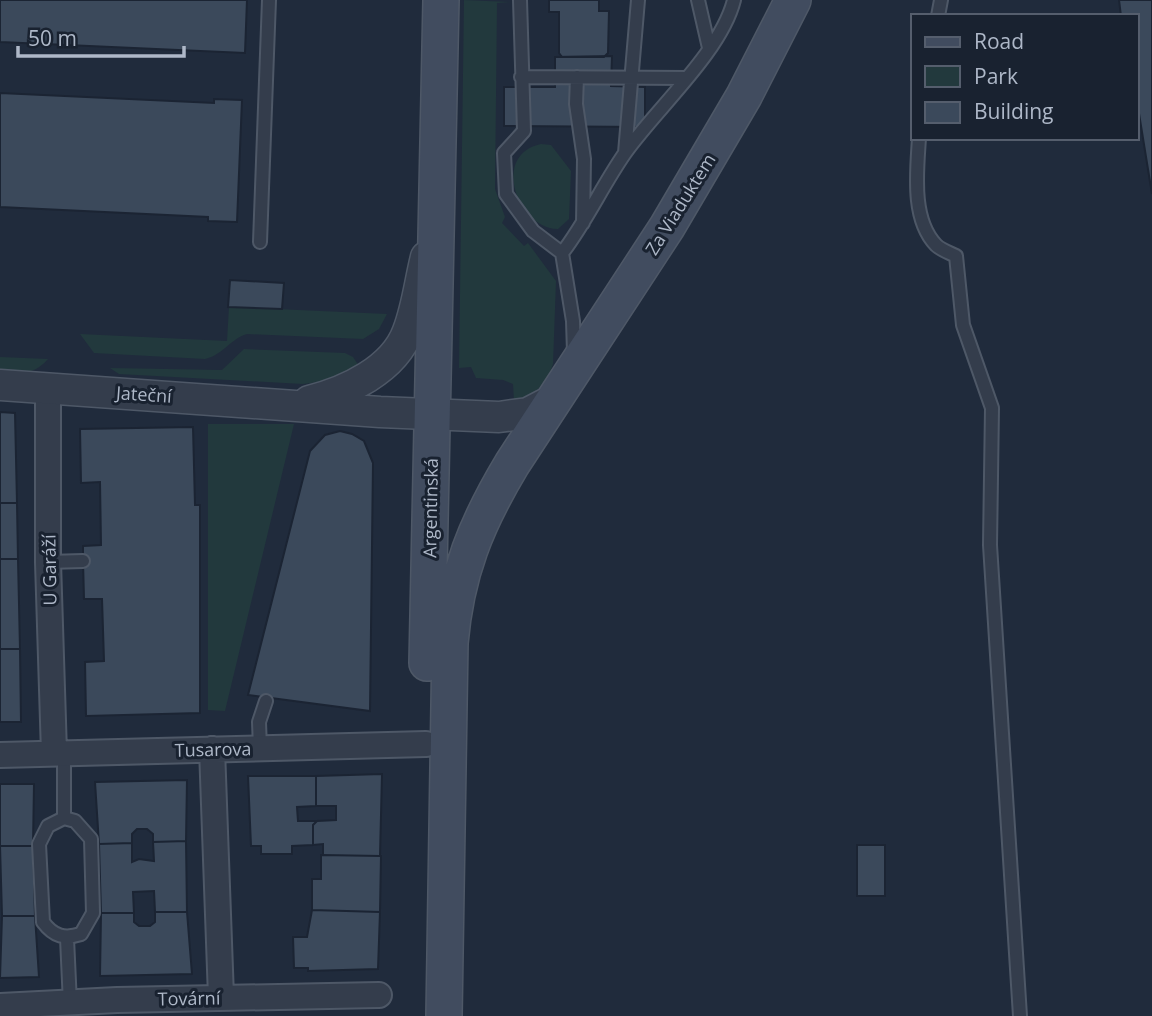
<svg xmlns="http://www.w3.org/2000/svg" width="1152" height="1016" viewBox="0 0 1152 1016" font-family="'Open Sans',sans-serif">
<rect width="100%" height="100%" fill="#202b3c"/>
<path fill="#22393d" d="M464,0L511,2L497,3L495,189L505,217L502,223L524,246L528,243L556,281L553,364C547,384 534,396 514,401L513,384L503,380L476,378L471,367L459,368Z
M541,144L551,145L571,171L569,219L558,229C518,229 490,155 541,144Z
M229,307L387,314L379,329L363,339L247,334C230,339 223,355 205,359L94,353L80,334L227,341Z
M244,349L345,353L353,357L361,369L334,380L303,384L119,374L110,368L222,370Z
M0,357L48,359C33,376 21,373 0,372Z
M208,424H294L225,711L208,710Z"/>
<path fill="#3b495b" stroke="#1b2433" stroke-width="2" d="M0,0H247L245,53L0,42Z
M549,0H599V11H609L608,53L604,57H562L559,53V12H549Z
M1119,0H1152V194L1136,95V16H1121Z
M612,56L611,86L645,87V127L504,126V87H555V57Z
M0,93L214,103V99L242,100L237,222L208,221V217L0,207Z
M230,280L284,283L282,309L228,307Z
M0,412L15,413L17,503H0Z
M193,427L195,505H200V713L86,716L85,662L104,661L102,599H84L83,561V546L101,545L100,482L81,483L80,429Z
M340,431L352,434L364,441L373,463L370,711L248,695L310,451L325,435Z
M0,503H17L18,559H0Z
M0,559H18L20,649H0Z
M0,649H20L21,722H0Z
M382,774L380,856L323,855V844L313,845V825L317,821L336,820V806H316V776Z
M248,776H316V806L297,807L298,821H317L313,825V845L292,846V854H261V846H251Z
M187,780L186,841L153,842V834L147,829H137L132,834V843L99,844L95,782Z
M0,784H34L33,846H0Z
M186,841L187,912H155L154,891L133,892L134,913H101L99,844L132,843V862L139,859L154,861L153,842Z
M857,845H885V896H857Z
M0,846H33L35,916H2Z
M321,855L381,856L380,912L312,910V879H321Z
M312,910L380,912L378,969L308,971V968H294L293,937H307Z
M155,912H187L192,974L100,976L101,913H134V922L139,926H150L155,922Z
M2,916H35L39,977L0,978Z"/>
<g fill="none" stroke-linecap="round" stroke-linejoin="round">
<defs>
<path id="service" d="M520,0L524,131L504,153L506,194L533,231L562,253
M698,0L709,48
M938,16L941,0
M521,77L687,78
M577,77L576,104L584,159L583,223
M919,138C917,171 911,219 936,245C941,250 950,253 956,256L963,325L992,408L990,545L1020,1016
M625,153L638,0
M260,242L269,0
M574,352L573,321L562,253C586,222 602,186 625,153C656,109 721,52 734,0
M48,562L83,561
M260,748L259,722L266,701
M64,818L75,821L91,839L93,913L81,934C65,939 54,937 43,922L39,844L48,826L64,818V753
M67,938L70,1004"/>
<path id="minor" d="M48,387V562L54,753
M212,749L221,997
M0,755L426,744
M0,1006L117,1000L379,995"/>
<path id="tertiary" d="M0,385L380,412L499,417L528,413L553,400
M309,401C346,392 394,370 408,331C417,308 420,281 426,257"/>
<path id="secondary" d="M427,663L441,0
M444,1016L450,643C456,573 476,524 512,464L667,227L744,96L793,0"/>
</defs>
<use href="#service" stroke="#4e5867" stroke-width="16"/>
<use href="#minor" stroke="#4e5867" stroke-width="28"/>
<use href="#tertiary" stroke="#4e5867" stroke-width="33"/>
<use href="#secondary" stroke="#4e5867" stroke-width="38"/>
<use href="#service" stroke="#343d4c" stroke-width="12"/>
<use href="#minor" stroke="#343d4c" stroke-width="24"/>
<use href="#tertiary" stroke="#343d4c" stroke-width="30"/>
<use href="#secondary" stroke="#414c5f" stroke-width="35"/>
</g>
<g text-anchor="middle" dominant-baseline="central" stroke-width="6" stroke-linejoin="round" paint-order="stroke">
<g font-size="18" fill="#aeb8c8" stroke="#192230">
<text transform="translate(680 204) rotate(-58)">Za Viaduktem</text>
<text transform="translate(144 394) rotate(4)">Jateční</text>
<text transform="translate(430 508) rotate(-89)">Argentinská</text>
<text transform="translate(49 570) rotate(-91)">U Garáží</text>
<text transform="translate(213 749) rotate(-1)">Tusarova</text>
<text transform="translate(189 998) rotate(-1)">Tovární</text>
</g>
</g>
<rect x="911" y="14" width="228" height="126" fill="#192230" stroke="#555e6d" stroke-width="2"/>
<rect x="925" y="37" width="35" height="10" fill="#414c5f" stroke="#555e6d" stroke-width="2"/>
<text x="974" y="49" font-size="21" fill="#aeb8c8">Road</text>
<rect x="925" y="66" width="35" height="21" fill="#22393d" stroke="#555e6d" stroke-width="2"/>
<text x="974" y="84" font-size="21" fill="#aeb8c8">Park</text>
<rect x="925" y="102" width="35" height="21" fill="#3b495b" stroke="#555e6d" stroke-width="2"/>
<text x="974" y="119" font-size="21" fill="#aeb8c8">Building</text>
<path d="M18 46v10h166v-10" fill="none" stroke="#aeb8c8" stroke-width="3.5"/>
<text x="28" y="46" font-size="21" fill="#aeb8c8" stroke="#192230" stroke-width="5" paint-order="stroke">50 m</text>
</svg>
